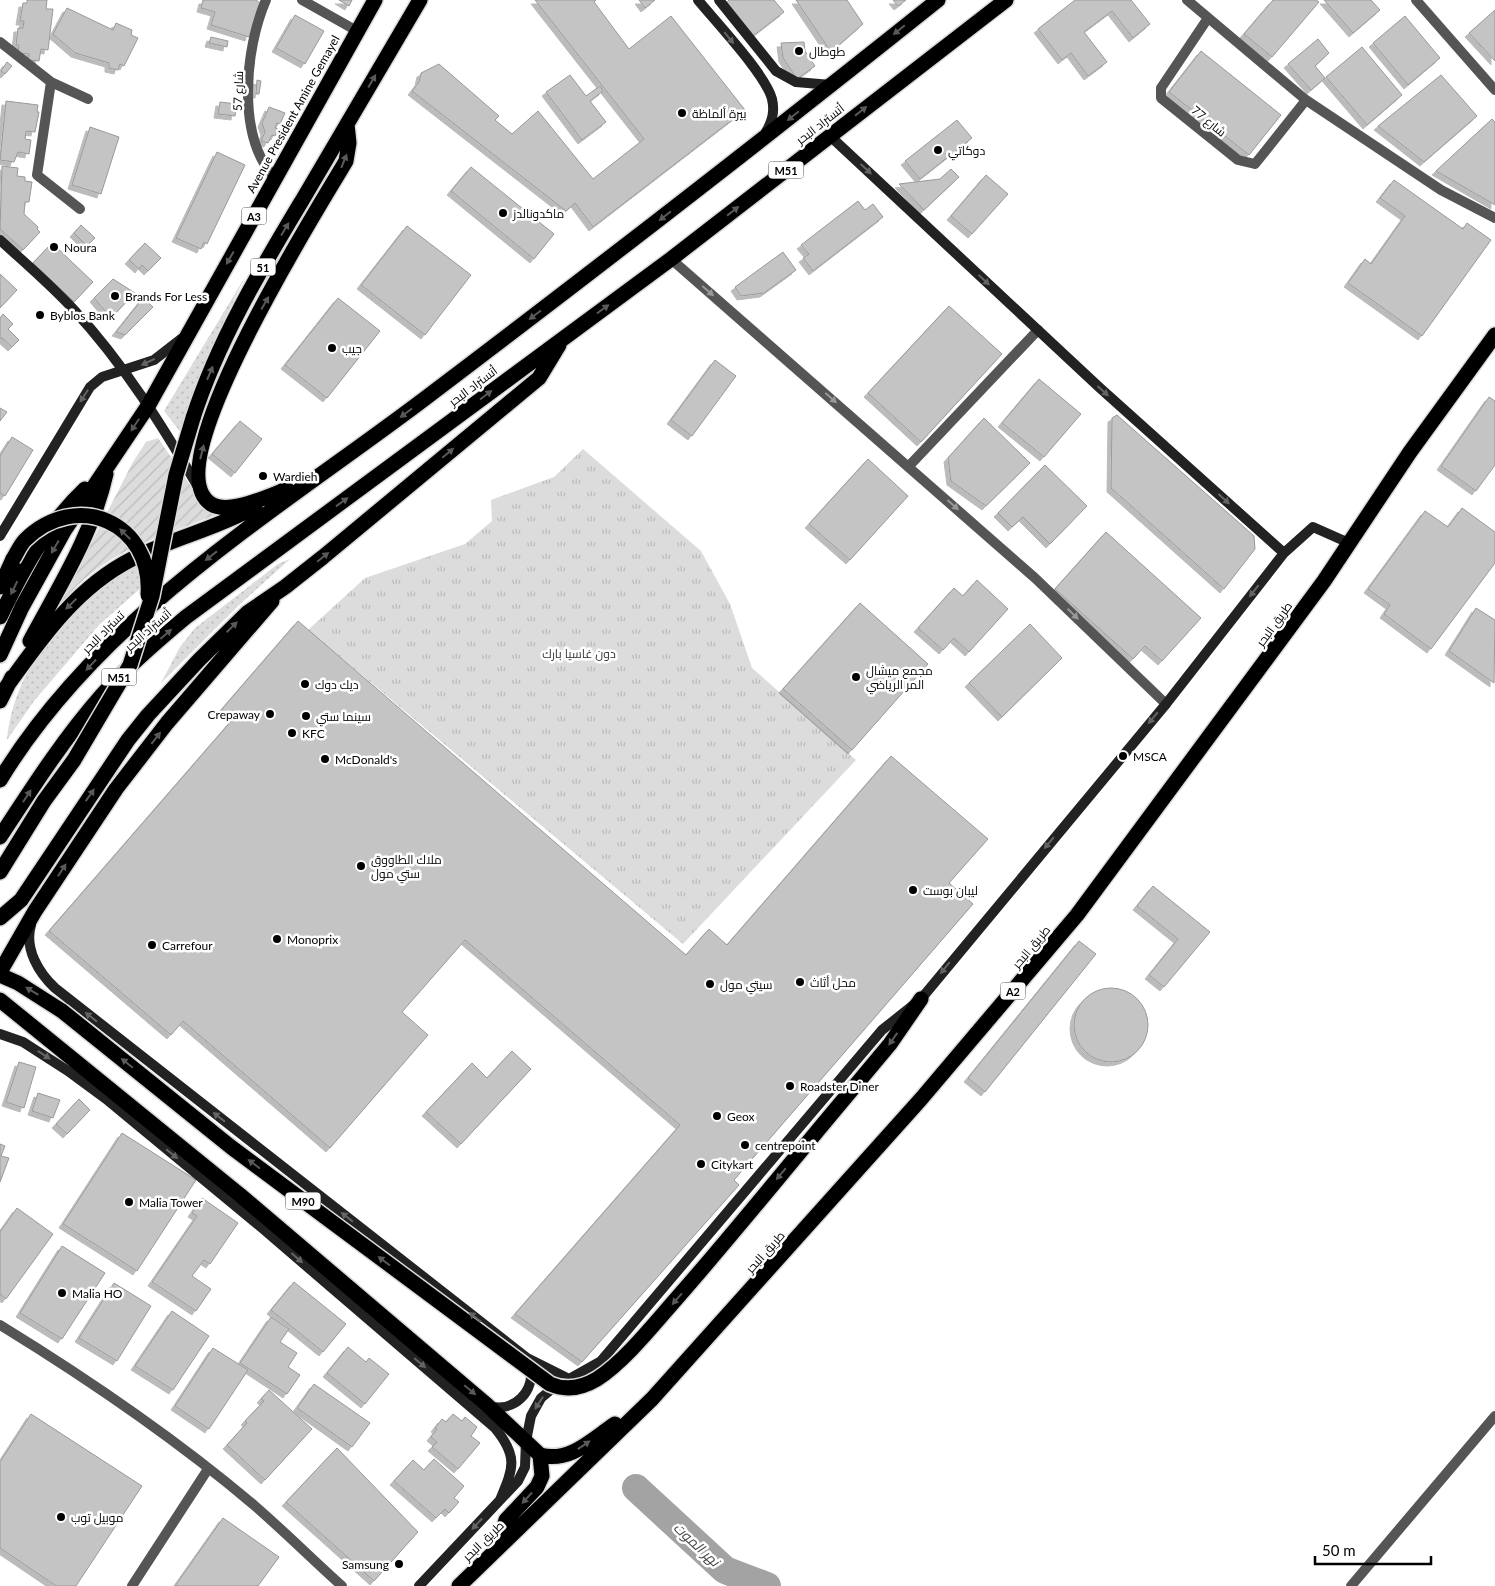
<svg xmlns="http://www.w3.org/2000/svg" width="1495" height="1586" viewBox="0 0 1495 1586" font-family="Lato,Cairo,sans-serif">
<defs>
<pattern id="grass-dots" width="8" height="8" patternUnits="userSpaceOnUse" patternTransform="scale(1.25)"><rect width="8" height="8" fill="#dcdcdc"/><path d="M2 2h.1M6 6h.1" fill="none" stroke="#bbb" stroke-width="1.8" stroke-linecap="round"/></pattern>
<pattern id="park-tufts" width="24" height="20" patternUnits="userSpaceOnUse" patternTransform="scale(1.25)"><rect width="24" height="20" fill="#dcdcdc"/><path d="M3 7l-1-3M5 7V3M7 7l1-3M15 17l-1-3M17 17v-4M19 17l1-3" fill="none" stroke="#bbb"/></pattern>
<pattern id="garden-furrows" width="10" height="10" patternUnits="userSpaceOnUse" patternTransform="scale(1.25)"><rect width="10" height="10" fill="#dcdcdc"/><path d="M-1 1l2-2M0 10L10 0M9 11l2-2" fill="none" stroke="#bbb"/></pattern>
<filter id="shadow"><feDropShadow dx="-4" dy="4" stdDeviation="0" flood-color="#0004"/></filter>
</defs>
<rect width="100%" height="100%" fill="#fff"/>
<path fill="url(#grass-dots)" d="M245,277L208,355L182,434L164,411Z
M290,559L238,606L161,683L180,647L195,628L278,564Z
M137,564L142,587L99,625L34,701L7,740C15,661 72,604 137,564Z"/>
<path fill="url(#park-tufts)" d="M583,449L701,551L730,604L752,668L856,760L683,944L308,630L365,578L465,544L492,521L491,500L554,477Z"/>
<path fill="url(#garden-furrows)" d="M158,438L205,507L218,514C156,539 103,550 59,606L133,462L146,442Z"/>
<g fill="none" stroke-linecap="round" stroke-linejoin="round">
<path stroke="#a3a3a3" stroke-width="28" d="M636,1488L725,1570L767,1586"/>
</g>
<path fill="#c4c4c4" stroke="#999" filter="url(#shadow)" d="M27,0H47L46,9H53L48,50L41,49L39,61L28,60L29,54L18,53L19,45H16L18,28H23L24,21H20L23,3H27Z
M203,0H256L260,3L249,37L211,25L215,12L201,8Z
M339,0H352L349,6Z
M535,0H596L594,2L629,49L671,16L745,110L593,227L575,203L566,211L412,91L419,82L421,73L439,64L499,116L495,120L512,134L538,111L593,179L644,139Z
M639,0H655L645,8Z
M729,0H774L784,12L753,36L726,3Z
M796,0H847L863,24L831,52Z
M893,0H906L898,6Z
M1075,0H1131L1150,24L1133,38L1112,11L1084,32L1107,62L1088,76L1071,53L1062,60L1038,29Z
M1273,0H1316L1319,2L1272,57L1244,34Z
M1324,0H1371L1380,10L1353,33Z
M67,8L113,30L116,23L132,30L131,35L138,38L124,66L120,64L118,70L109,68V63L75,53L53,34Z
M1495,10V61L1469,33Z
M295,15L324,31L305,64L276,48Z
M1405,16L1440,58L1408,85L1373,43Z
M211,37L228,41L227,47L209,43Z
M1318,39L1329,53L1315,66L1325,78L1311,90L1288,64Z
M804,42L805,51L815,66L797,79L783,58L781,43Z
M1362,47L1402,95L1367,125L1326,77Z
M1201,51L1281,115L1249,155L1169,92Z
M7,62L12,66L5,74L1,71Z
M570,75L586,96L600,86L603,91L590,101L606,122L582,140L546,92Z
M1441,75L1477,116L1424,162L1378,126Z
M257,80L261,81L259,94H256Z
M6,101L38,105L37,112H39L35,132L26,131L25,139L31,140L29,154L18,152L14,162L0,160Z
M220,102L237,104L235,116L218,114Z
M269,107L285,113L280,124L277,123L275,128L278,129L275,136L272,135L268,143L261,141L265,132L262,123Z
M1492,119L1495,122V205L1436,171Z
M957,120L972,138L920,179L905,161Z
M90,127L119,137L101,194L72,185Z
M217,152L245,165L207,244L204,242L201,249L176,238Z
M2,166L18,168L17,176L25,177V181L32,182L29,202H25L24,214L38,227L37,229L40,232L23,250L0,229Z
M471,167L554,234L534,259L451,191Z
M951,169L959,177L924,210L899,184L940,179Z
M986,175L1008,194L972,234L951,216Z
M1394,180L1463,229L1467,223L1491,240L1422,336L1348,283L1365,259L1371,264L1405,216L1380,198Z
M858,201L865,210L873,204L883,217L813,271L803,258L809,254L801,245Z
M81,225L95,238L87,246L74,233Z
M407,226L471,275L425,335L361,285Z
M52,243L93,282L74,302L33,263Z
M145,243L161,258L148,271L142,265L139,269L129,260Z
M783,252L796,270L764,293L741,296L735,287Z
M0,274L17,290L0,308Z
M113,279L135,293L111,318L94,298Z
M143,298L153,307L125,335L116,332Z
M338,298L380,331L327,398L285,365Z
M949,306L1002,354L921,442L868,393Z
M3,314L13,324L8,329L19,340L12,347L2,338L0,339V318Z
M715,360L736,376L692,436L671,420Z
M1039,379L1081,414L1044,457L1002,423Z
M1489,397L1495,401V465L1476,491L1441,466Z
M0,408L7,412L0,421Z
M1117,415L1254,536L1255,549L1224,589L1111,488L1112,418Z
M984,418L1030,463L986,506L951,481L948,458Z
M240,421L262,439L235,473L212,454Z
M12,437L33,450L5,496L0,493V456Z
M868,459L908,496L850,560L809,524Z
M1045,465L1087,506L1050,544L1023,517L1012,527L998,513Z
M1462,508L1495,532V563L1431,649L1384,614L1390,605L1368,589L1425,511L1448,527Z
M1106,532L1201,618L1162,661L1145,646L1133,659L1055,589Z
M977,580L1008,609L969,652L954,638L943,650L918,628L954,588L963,596Z
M860,603L928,664L852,750L783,689Z
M1476,608L1495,620L1494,683L1449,651Z
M298,621L686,955L709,929L727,945L891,756L988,839L949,883L973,904L734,1180L739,1185L582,1362L515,1314L680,1125L465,940L402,1012L428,1035L330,1148L183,1021L171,1035L49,931L233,719L222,709Z
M1030,624L1062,658L1002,717L969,683Z
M1153,886L1210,932L1164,987L1149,975L1178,939L1137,906Z
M1079,941L1096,954L985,1092L968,1078Z
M1074 1025a37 37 0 1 1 74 0a37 37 0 1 1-74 0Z
M512,1051L531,1069L461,1144L426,1112L472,1063L487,1078Z
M19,1062L36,1067L24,1108L6,1102Z
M38,1093L60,1100L53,1118L32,1111Z
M79,1099L90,1110L67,1134L56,1124Z
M122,1133L196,1180L137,1271L63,1224Z
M0,1144L5,1146L1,1156L9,1158L0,1182Z
M202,1198L238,1223L210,1264L204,1260L192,1276L211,1289L196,1311L152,1282L197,1216L192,1213Z
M17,1208L53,1234L6,1299L0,1294V1232Z
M62,1246L105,1273L62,1339L20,1313Z
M294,1282L346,1324L323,1352L271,1310Z
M114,1283L151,1306L117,1361L79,1338Z
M172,1311L209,1336L173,1390L135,1366Z
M271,1317L289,1329L280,1342L297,1353L288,1367L300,1375L287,1394L240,1363Z
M348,1347L366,1362L369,1358L389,1374L365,1404L327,1373Z
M213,1348L248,1370L209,1429L175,1406Z
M314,1384L370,1423L352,1447L297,1408Z
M269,1390L312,1429L265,1480L227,1445L247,1423L245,1421L264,1401L261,1399Z
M31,1414L142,1486L76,1586H56L0,1548V1462Z
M453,1414L462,1421L465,1417L477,1427L471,1436L480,1443L458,1469L432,1447L437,1442L431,1437L437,1429L435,1428L442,1419L446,1422Z
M337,1448L418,1532L374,1581L286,1502Z
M434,1459L464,1486L454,1498L459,1502L449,1513L445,1509L436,1518L394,1481L413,1460L424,1470Z
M223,1518L279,1557L258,1586H175Z"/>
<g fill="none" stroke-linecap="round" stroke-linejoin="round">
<defs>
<path id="highway" d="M193,418C218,340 261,269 303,199C342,133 381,66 420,0
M287,489C269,496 229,515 211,504C153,467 320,206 346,161L349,143L347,124
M0,587L13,559
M0,617C23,569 46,526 85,489
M30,641C59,587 93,533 106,474
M0,655L22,607L64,531L148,406L375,0
M7,686C42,637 77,587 132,559C172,538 216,529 255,507
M0,701L12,677
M0,780C100,616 273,513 423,400C596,269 768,136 938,0
M0,837C32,788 64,738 102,695C128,666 157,641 186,617L671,259L1006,0
M0,872L44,801L74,760
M0,918L21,900L128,740L148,715L199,660L247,613L285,587L323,557L539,378L559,345
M0,972L35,911L116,789L167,723L272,601
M0,975L18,983L62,1011
M0,1000L240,1195L487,1405L540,1455L542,1476L537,1487L506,1520L498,1547
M824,1123L890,1044L921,999
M540,1455C570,1463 591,1440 615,1424
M459,1586L652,1399L921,1099L1077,915L1324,581L1410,452L1495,335"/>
</defs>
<use href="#highway" stroke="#dbdbdb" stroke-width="18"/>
<path stroke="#555" stroke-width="10" d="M266,0C245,48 236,137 275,178
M302,0L357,31
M1187,0L1306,100L1441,190L1495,218
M1416,0L1495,90
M1208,18L1161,88V98L1238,160L1255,164L1306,100
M0,42L51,82L88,99
M51,82L37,175L80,209
M671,259L1035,578L1166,704
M909,466L1038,330
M0,1325C88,1379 176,1439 255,1506C285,1532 313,1560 342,1586
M132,1586L208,1469
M1351,1586L1495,1416"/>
<path stroke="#222" stroke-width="10" d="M698,0C716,22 766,75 772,99C775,112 772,121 766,132
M719,0L776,71L796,82L831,85
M830,136L1100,388L1284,553
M0,240C25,263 51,285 74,310C123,363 162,425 198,487
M0,536L90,387L102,377L154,360L181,339
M31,925C24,949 39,973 55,988L527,1358L569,1379L601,1361L882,1030L921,999L1166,704L1284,553L1313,527L1349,543
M0,1034L23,1042L68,1071L106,1099L262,1228L495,1428C519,1457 513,1469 500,1500
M489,1406C514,1413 536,1391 530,1366
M419,1586L518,1481L525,1467L526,1441L531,1416L541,1398L559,1383"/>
<use href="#highway" stroke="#000" stroke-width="15"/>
<defs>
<path id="highway-bridge" d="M13,559C17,553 20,545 25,540C77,489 153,523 148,595
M74,760L130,665L152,596L176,475L193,418
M62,1011L231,1147L550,1384C566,1391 582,1388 597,1379C624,1362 655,1323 677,1298C727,1241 775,1182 824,1123"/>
</defs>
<use href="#highway-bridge" stroke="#dbdbdb" stroke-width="18" stroke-linecap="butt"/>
<use href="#highway-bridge" stroke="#000" stroke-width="15"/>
</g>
<defs><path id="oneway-solid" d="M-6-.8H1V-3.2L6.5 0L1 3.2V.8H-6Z" transform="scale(1.25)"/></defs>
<g fill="#595959">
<use href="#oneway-solid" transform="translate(899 30) rotate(141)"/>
<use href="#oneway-solid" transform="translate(372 81) rotate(-60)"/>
<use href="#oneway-solid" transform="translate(861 111) rotate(-38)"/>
<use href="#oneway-solid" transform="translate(793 116) rotate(141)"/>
<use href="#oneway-solid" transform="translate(344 161) rotate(-68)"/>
<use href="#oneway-solid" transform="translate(733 211) rotate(-38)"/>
<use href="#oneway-solid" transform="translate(665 216) rotate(142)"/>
<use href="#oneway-solid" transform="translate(285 229) rotate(-59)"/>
<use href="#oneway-solid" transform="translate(230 258) rotate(119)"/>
<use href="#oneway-solid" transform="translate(265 303) rotate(-60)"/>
<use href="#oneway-solid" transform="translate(603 309) rotate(-36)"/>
<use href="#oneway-solid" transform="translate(535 315) rotate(143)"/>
<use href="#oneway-solid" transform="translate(210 373) rotate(-67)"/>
<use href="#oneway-solid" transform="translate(486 395) rotate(-37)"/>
<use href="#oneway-solid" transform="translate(406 413) rotate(143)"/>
<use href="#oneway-solid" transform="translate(135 425) rotate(123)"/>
<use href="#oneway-solid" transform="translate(202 452) rotate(-76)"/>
<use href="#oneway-solid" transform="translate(448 453) rotate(-40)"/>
<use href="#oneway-solid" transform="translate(342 502) rotate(-36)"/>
<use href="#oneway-solid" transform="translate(125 534) rotate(-136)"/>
<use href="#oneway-solid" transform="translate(55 547) rotate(120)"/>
<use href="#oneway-solid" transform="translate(211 556) rotate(142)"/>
<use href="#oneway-solid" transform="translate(323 557) rotate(-39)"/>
<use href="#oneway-solid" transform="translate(14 588) rotate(116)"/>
<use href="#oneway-solid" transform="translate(71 604) rotate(136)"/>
<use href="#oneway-solid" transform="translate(232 627) rotate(-45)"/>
<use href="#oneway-solid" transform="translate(166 634) rotate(-41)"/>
<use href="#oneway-solid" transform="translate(91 665) rotate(133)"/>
<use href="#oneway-solid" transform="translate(156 738) rotate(-52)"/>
<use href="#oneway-solid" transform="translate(90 795) rotate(-55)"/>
<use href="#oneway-solid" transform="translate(27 796) rotate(-57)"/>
<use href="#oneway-solid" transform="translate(62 870) rotate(-57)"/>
<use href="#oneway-solid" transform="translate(32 991) rotate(-149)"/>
<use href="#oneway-solid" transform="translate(893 1039) rotate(125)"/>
<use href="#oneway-solid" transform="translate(127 1063) rotate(-141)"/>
<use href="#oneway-solid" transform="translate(254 1164) rotate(-143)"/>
<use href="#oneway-solid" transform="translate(781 1174) rotate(130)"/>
<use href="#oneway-solid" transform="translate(384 1261) rotate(-143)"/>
<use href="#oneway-solid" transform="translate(677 1299) rotate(131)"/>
<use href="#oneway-solid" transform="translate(470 1390) rotate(40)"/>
<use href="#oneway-solid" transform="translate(584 1445) rotate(-34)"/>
<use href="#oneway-solid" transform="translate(527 1498) rotate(133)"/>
</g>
<g fill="#646464">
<use href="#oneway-solid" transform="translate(729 38) rotate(51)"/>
<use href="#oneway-solid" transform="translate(866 169) rotate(43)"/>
<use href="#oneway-solid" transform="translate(984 280) rotate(43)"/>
<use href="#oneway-solid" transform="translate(148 362) rotate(155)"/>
<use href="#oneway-solid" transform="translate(1103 391) rotate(42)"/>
<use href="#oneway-solid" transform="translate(84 396) rotate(123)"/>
<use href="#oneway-solid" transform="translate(1224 499) rotate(42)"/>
<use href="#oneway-solid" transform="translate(1254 591) rotate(128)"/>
<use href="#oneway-solid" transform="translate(1153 718) rotate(130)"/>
<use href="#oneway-solid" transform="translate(1049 843) rotate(130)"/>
<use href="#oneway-solid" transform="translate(945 968) rotate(129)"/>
<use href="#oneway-solid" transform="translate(91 1017) rotate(-142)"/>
<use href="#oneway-solid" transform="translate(44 1055) rotate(33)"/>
<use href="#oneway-solid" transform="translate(219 1117) rotate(-142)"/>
<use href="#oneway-solid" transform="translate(172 1154) rotate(39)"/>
<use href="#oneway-solid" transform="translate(347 1217) rotate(-142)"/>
<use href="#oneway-solid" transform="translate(297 1258) rotate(41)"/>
<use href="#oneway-solid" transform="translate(475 1317) rotate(-142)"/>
<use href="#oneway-solid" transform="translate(420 1363) rotate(40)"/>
<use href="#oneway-solid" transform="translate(539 1403) rotate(123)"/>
<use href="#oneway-solid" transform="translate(477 1524) rotate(133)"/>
</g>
<g fill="#999">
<use href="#oneway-solid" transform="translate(708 291) rotate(41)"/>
<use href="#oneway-solid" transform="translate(831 398) rotate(41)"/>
<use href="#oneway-solid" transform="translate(953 505) rotate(41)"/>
<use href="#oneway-solid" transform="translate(1073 614) rotate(44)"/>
</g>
<g fill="#000" stroke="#fff" stroke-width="2">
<circle cx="799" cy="51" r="5"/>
<circle cx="682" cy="113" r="5"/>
<circle cx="938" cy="150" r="5"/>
<circle cx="503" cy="213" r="5"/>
<circle cx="54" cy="247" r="5"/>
<circle cx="115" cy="296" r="5"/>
<circle cx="40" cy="315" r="5"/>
<circle cx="332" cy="348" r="5"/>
<circle cx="263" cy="476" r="5"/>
<circle cx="856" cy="677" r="5"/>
<circle cx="305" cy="684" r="5"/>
<circle cx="270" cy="714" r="5"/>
<circle cx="306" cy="716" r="5"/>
<circle cx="292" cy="733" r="5"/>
<circle cx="1123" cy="756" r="5"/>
<circle cx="325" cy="759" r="5"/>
<circle cx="361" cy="866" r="5"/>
<circle cx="913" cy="890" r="5"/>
<circle cx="277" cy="939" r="5"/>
<circle cx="152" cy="945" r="5"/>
<circle cx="800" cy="982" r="5"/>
<circle cx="710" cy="984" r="5"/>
<circle cx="790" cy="1086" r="5"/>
<circle cx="717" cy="1116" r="5"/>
<circle cx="745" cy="1145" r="5"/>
<circle cx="701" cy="1164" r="5"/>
<circle cx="129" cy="1202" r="5"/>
<circle cx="62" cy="1293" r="5"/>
<circle cx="61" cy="1517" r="5"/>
<circle cx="399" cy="1564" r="5"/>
</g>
<g text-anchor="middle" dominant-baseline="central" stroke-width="5" stroke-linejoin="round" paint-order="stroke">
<g fill="#fff" stroke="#4c4c4c" stroke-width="1">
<rect x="768.5" y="161.5" width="35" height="17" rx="4"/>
<rect x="241.5" y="207.5" width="25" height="17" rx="4"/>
<rect x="250.5" y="258.5" width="25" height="17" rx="4"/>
<rect x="101.5" y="668.5" width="35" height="17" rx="4"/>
<rect x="1000.5" y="982.5" width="25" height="17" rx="4"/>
<rect x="285.5" y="1192.5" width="35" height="17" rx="4"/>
</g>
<g font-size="11" font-weight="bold" fill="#000">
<text x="786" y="170">M51</text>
<text x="254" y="216">A3</text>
<text x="263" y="267">51</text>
<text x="119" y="677">M51</text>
<text x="1013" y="991">A2</text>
<text x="303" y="1201">M90</text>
</g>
<g font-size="12" fill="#000" stroke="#fff" text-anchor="start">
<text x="809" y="51">طوطال</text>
<text x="692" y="113">بيرة ألماظة</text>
<text x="948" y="150">دوكاتي</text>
<text x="513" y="213">ماكدونالدز</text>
<text x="64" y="247">Noura</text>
<text x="125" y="296">Brands For Less</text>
<text x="50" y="315">Byblos Bank</text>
<text x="342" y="348">جيب</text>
<text x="273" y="476">Wardieh</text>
<text x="866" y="670">مجمع ميشال<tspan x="866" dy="14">المر الرياضي</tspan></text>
<text x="315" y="684">ديك دوك</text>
<text x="260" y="714" text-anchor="end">Crepaway</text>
<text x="316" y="716">سينما ستي</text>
<text x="302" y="733">KFC</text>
<text x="1133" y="756">MSCA</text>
<text x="335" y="759">McDonald's</text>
<text x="371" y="859">ملاك الطاووق<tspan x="371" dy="14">ستي مول</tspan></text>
<text x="923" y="890">ليبان بوست</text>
<text x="287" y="939">Monoprix</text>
<text x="162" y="945">Carrefour</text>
<text x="810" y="982">محل أثاث</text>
<text x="720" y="984">سيتي مول</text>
<text x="800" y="1086">Roadster Diner</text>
<text x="727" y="1116">Geox</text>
<text x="755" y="1145">centrepoint</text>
<text x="711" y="1164">Citykart</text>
<text x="139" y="1202">Malia Tower</text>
<text x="72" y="1293">Malia HO</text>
<text x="71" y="1517">موبيل توب</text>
<text x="389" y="1564" text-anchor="end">Samsung</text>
</g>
<g font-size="12" fill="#000" stroke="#fff">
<text transform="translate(238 91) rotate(-88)">شارع 57</text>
<text transform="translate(293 114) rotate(-61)">Avenue President Amine Gemayel</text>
<text transform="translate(1209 121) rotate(39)">شارع 77</text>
<text transform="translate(820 124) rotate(-38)">أتستراد البحر</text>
<text transform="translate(473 386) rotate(-37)">أتستراد البحر</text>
<text transform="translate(1274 624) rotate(-54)">طريق البحر</text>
<text transform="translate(148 630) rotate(-41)">أتستراد البحر</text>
<text transform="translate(103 632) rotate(-45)">تستراد البحر</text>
<text transform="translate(1031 947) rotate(-50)">طريق البحر</text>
<text transform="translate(765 1252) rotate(-48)">طريق البحر</text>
<text transform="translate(483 1541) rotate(-44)">طريق البحر</text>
</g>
<g font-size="12" fill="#333" stroke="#fff">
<text x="579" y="653">دون غاسيا بارك</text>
</g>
<g font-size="14" font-style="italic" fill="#444" stroke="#fff">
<text transform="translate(697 1544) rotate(43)">نهر الموت</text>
</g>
</g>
<path d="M1315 1556v8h116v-8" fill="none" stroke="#000000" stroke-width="2.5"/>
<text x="1322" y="1556" font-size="15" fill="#000000" stroke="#ffffff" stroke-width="4" paint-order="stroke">50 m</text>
</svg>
